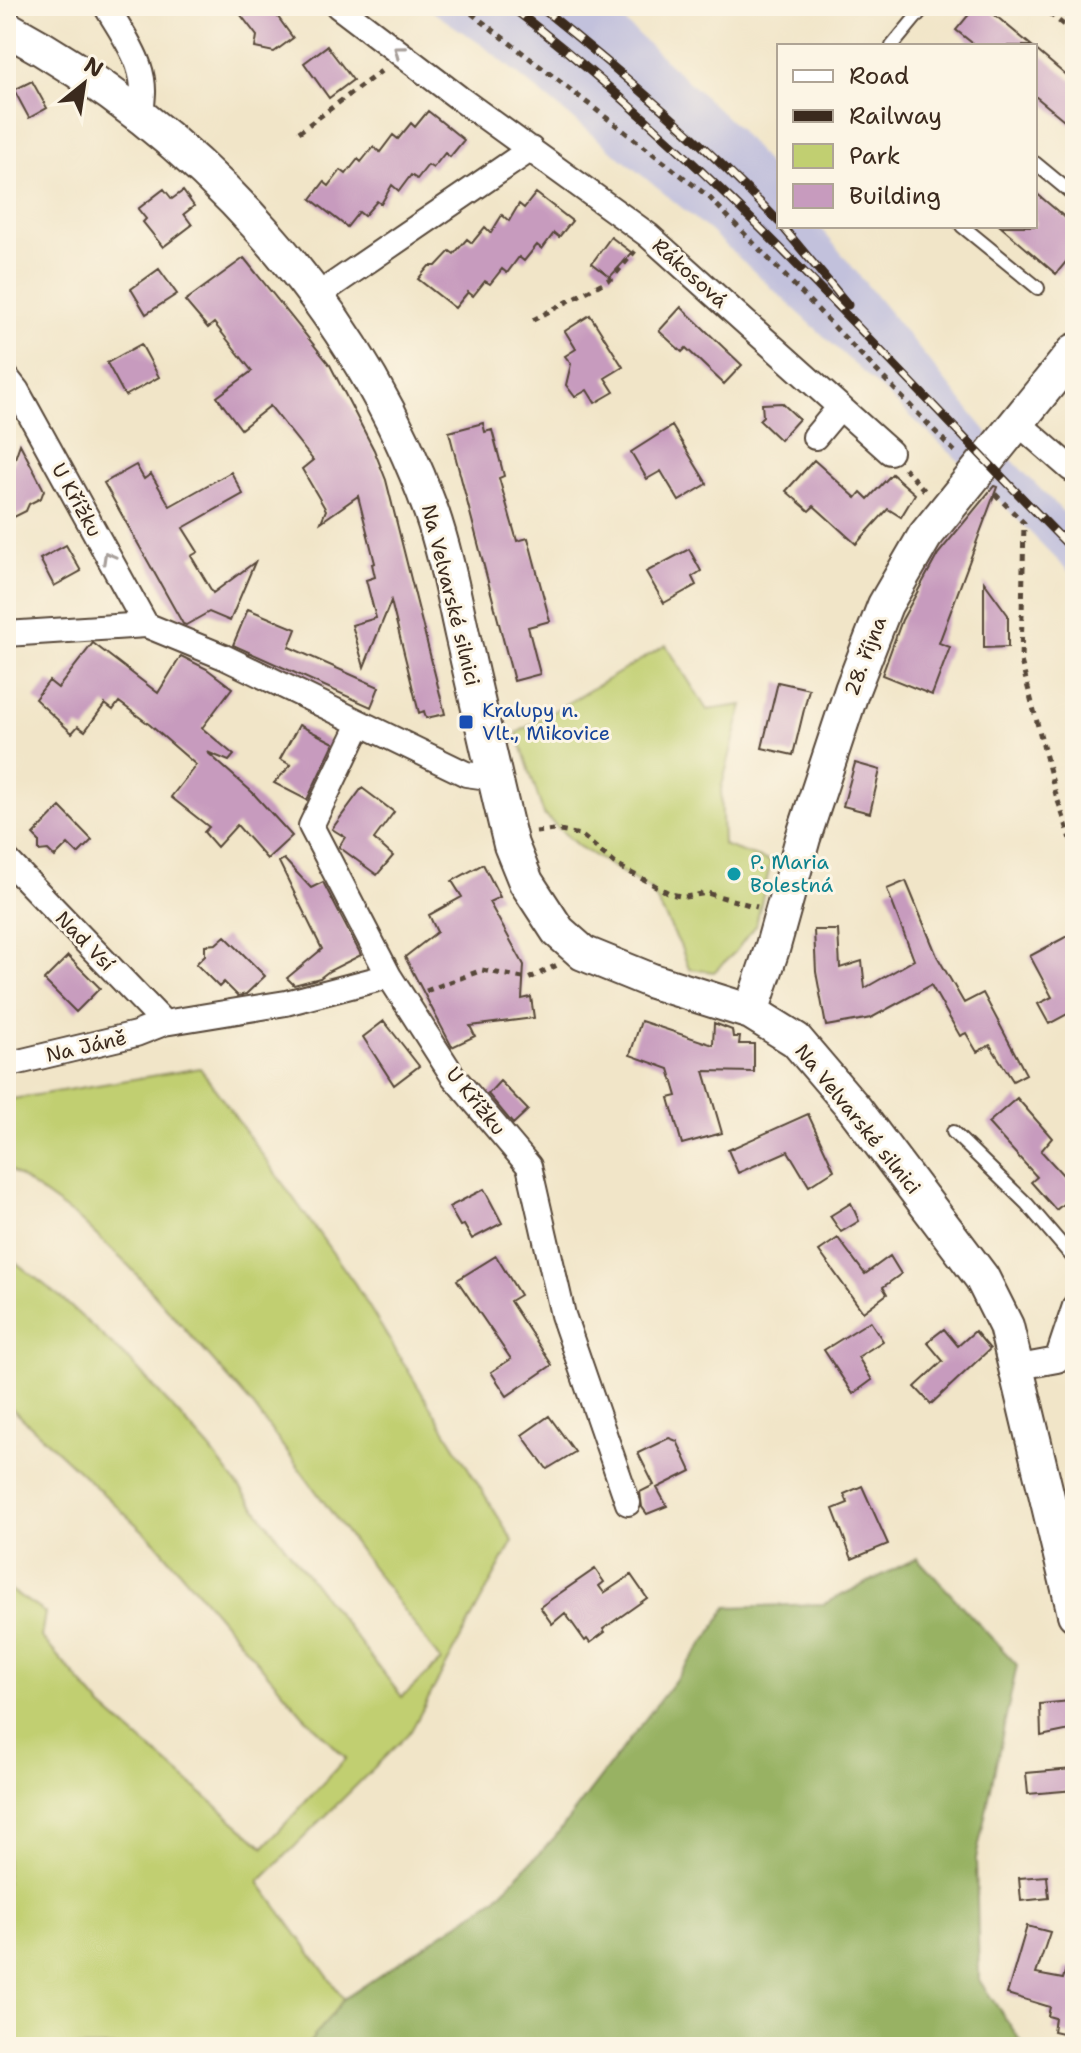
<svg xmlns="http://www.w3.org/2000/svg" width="1081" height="2053" viewBox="0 0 1081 2053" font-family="'Shantell Sans',sans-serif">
<rect width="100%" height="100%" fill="#fcf5e5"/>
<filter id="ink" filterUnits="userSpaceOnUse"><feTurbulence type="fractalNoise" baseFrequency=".0125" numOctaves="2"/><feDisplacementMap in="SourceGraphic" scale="16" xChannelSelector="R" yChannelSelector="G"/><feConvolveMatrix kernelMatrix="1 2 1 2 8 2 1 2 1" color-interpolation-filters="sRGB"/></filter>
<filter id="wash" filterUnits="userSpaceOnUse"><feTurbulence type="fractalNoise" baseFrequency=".006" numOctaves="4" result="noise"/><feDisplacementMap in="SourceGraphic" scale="32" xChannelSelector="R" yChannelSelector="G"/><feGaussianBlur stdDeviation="1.8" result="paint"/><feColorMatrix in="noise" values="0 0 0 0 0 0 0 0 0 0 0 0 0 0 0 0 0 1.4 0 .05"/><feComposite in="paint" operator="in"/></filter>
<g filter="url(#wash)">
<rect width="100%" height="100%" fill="#f1e5c8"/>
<path fill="#c2c1dc" d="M424,6H607L613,11L738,128L779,178V226H819L1000,448L1075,524V578L973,474L709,230L482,45Z"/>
<path fill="#c1cf71" stroke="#7e7c48" stroke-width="2" d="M666,645L707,710L743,705L721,789L723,845L771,862L756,924L735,952L714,972L689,969L680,945L651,890L578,846L544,815L517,733Z
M200,1068L355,1284L513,1541L411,1731L259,1882L344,1999L306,2047H6V1587L45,1613L41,1637L102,1707L264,1847L346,1758L303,1715L155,1542L6,1403V1255L59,1296L131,1362L209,1448L402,1697L441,1661L253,1406L130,1267L80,1220L6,1167V1100Z"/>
<path fill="#98b263" stroke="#6a6e40" stroke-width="2" d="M917,1558L1017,1665L976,1859L979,1980L1025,2047H306L344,1999L496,1898L554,1838L709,1636L727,1607L824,1604Z"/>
<g id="blocks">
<path fill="#c79bbe" d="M234,6H270L293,38L274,52L255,48L257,36Z
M976,6H984L1032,46H976L956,30Z
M327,46L353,80L329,98L304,63Z
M1035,49L1075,83V129L1035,96Z
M32,81L47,108L29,118L14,90Z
M428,111L464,140L450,157L445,153L433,168L428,165L417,179L411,175L399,191L392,185L381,204L377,201L364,216L359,212L347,227L311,199L324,182L329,186L341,170L346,174L358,159L361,162L373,147L380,152L393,135L398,139L411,123L415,127Z
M164,189L172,199L183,191L194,206L184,214L192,225L163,247L143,222L146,219L138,209Z
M1035,192L1075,226V251L1056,274L1000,226H1035Z
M536,193L572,221L559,237L554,233L542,249L537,245L524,261L519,257L507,273L502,269L490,284L485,281L473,296L468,292L455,308L418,279L429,266H436L450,251L454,254L467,239L472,243L485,227L491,233L502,215L509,221L519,204L524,208Z
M611,237L632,253L610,277L592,263Z
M244,258L330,365L374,450L386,480L445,714L426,718L424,711L419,713L391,601L364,667L352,625L376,618L366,580L375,577L372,564L375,563L358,496L321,522L326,510L302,469L313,460L270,406L241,429L217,397L252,371L214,323L208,328L185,301Z
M159,269L177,294L146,314L131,289Z
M681,307L742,365L724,384L686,348L682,352L659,331Z
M590,315L623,367L605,378L614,392L595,403L587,390L575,397L566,385L571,364L565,356L576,349L565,331Z
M141,344L159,377L125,396L107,363Z
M782,403L799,419L780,440L759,420L763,416L762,404Z
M483,423L485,432L492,430L504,476L499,478L517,541L528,538L550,621L528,627L540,674L514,681L449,432Z
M672,426L707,484L679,501L661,471L647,479L631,452Z
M20,444L44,490L41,498L29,504L26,511L6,521V466L13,464Z
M814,460L856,498L861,492L868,499L892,474L915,494L901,517L888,509L856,544L814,506L809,511L786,491Z
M136,465L144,479L151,474L170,506L231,472L243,494L183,528L198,552L191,556L213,593L255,562L230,621L209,612L186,625L183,624L104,483Z
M994,486L997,487L939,643L950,647L932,695L882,675L902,620L938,554Z
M66,545L81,571L54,586L40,559Z
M689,549L701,571L692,577L696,585L664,603L646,572Z
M984,582L1008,615V647L984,648Z
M248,609L296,629L289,647L379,687L371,707L233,645Z
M93,643L158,693L181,656L207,669L232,688L202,728L234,755L229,761L207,752L252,792L292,836L267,859L237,825L217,847L204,832L209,827L171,797L196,765L150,725L119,702L113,710L105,704L85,731L78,726L72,733L35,699L49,681L58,688Z
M778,682L809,689L793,755L762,748Z
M299,725L334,743L307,800L274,783L291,765L280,759Z
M855,763L880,770L870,813L843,806Z
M362,788L394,812L374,839L393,856L377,875L339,847L345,837L332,829Z
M60,807L92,840L78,854L68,844L55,857L48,850L39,851V841L33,835Z
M284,859L311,888L323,882L361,955L329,971L320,978L294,985L287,978L322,949L279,862Z
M483,864L500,897L489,902L524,965L522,999L531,997L534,1018L470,1026L475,1036L452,1047L405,957L437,932L429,915L462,897L452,881Z
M906,881L937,956L964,1003L983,993L1026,1074L1013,1081L990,1045L977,1052L966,1033L960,1036L931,985L871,1018L826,1026L816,972L814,930H838L840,968L862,961L865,988L914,960L887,889Z
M1075,932V1010L1049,1024L1038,1004L1052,997L1030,956Z
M225,936L265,976L246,994L238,996L224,982L219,987L196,964L205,955V945L216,944Z
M68,956L100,988L76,1012L44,980Z
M384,1021L419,1066L394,1085L363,1037Z
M641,1021L713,1045L714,1023L732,1030L733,1037H740L739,1044H754V1072L704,1071L722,1133L682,1144L669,1098L677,1096L669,1069L630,1055Z
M500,1081L528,1110L513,1124L488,1094Z
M1017,1098L1052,1138L1041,1151L1075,1188V1194L1056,1210L1031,1182L1037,1177L988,1123Z
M808,1114L834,1170L809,1186L788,1151L738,1173L728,1150Z
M484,1189L502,1223L472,1239L464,1225L460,1226L449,1207Z
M851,1203L859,1221L841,1232L830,1216Z
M838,1238L865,1274L890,1256L901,1274L883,1287L887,1294L863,1312L819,1251Z
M496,1256L520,1295L510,1301L552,1365L507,1396L491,1372L511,1359L457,1280Z
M870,1321L883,1341L858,1357L872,1380L853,1394L824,1350Z
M944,1329L958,1346L975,1331L990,1349L931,1404L915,1387L943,1361L927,1342Z
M549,1416L575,1452L547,1469L522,1435Z
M669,1438L677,1441L691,1471L657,1488L667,1506L647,1514L642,1507L640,1492L654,1485L638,1453Z
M862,1486L888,1544L852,1559L833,1509L848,1503L844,1494Z
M595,1569L604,1582L599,1586L604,1593L631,1575L647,1598L603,1629L605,1632L590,1643L587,1639L585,1641L565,1613L552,1624L540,1607Z
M1070,1701L1075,1729L1041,1736L1040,1704Z
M1073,1769L1075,1790L1028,1794L1026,1773Z
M1047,1876L1049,1898L1021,1901L1019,1878Z
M1027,1926L1050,1932L1036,1974L1063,1979L1066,1968H1075V2036L1053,2031L1055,2018L1048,2016L1050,2007L1007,1994Z"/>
</g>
</g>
<g filter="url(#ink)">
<use href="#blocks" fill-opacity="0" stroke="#564638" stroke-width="2"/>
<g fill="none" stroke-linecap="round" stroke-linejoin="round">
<defs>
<path id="lane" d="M892,46L925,6
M1035,163L1075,196
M962,226L1038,288
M953,1132L1027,1204L1075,1260"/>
<path id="street" d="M106,6C127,42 152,71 140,114
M338,6L459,98L648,235L890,452
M315,297L531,149
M6,377L17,391L146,625
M1016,421L1071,469L1075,468
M815,437L840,407
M6,634L146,625L224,657L466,774L495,778
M360,724L311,826L389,976L453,1076L529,1166L563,1315L628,1503
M6,859L164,1023
M6,1065L136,1034L164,1023L286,1003L389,976
M1014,1368L1057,1360L1075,1306"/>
<path id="secondary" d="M6,28C198,132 357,304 431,511C445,551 453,593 462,634C478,704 494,775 511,845L526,882L558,931L583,953L652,981L751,1012L796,1040L854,1108L982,1278L1006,1326L1075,1614
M751,1012L773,946L803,838L852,690L885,605L925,536L1075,351"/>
</defs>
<use href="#lane" stroke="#564638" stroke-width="16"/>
<use href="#street" stroke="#564638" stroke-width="28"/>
<use href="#secondary" stroke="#564638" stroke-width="38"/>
<path stroke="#564638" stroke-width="5" stroke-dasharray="6 6" stroke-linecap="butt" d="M462,6L709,197L958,455
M1040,6L1075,34
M299,132L384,69
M533,320L612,278L635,251
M904,468L927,493
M995,494L1024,523L1021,661L1056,795L1075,851
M536,832L554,830L581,835L618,866L671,894L685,897L707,893L757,907
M426,991L482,970L528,979L557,965"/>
<use href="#lane" stroke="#fff" stroke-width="12"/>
<use href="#street" stroke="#fff" stroke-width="24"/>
<use href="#secondary" stroke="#fff" stroke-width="34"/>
<defs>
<path id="rail" d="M510,6C718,166 891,366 1075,552
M539,6C623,73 705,144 779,222
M782,226L848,305"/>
</defs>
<use href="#rail" stroke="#3b2a1e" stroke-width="9"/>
<use href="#rail" stroke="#fcf5e5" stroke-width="6" stroke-dasharray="18" stroke-linecap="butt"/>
</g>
<defs><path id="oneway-chevron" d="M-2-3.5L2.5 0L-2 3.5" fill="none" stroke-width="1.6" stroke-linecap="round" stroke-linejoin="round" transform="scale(2)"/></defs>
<g stroke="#a79f9a">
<use href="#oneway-chevron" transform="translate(399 51) rotate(-143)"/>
<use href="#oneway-chevron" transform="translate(108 557) rotate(-119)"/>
</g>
</g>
<rect fill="#1a4fb4" stroke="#fcf5e5" stroke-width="3" x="458" y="714" width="16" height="16" rx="4"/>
<circle fill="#0f9aa8" stroke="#fcf5e5" stroke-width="3" cx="734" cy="874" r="8"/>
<g text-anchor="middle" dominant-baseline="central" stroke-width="6" stroke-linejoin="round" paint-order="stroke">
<g font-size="20" fill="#3b2a1e" stroke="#fcf5e5">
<text transform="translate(690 273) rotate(42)">Rákosová</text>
<text transform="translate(77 500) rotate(61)">U Křížku</text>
<text transform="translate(451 595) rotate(76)">Na Velvarské silnici</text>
<text transform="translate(865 656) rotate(-69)">28. října</text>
<text transform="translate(85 941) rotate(46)">Nad Vsí</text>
<text transform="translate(86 1046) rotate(-13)">Na Jáně</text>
<text transform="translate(476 1101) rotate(51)">U Křížku</text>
<text transform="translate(858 1119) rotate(51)">Na Velvarské silnici</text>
</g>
<g font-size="20" fill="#164399" stroke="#fcf5e5" text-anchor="start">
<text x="482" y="710">Kralupy n.<tspan x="482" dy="23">Vlt., Mikovice</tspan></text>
</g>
<g font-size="20" fill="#0d838f" stroke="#fcf5e5" text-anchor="start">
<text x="750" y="862">P. Maria<tspan x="750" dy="23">Bolestná</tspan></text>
</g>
</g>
<rect width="1081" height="2053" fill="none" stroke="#fcf5e5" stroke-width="32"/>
<rect x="777" y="44" width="260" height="184" fill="#fcf5e5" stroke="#afa495" stroke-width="2"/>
<rect x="793" y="70" width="40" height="12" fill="#ffffff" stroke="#afa495" stroke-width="2"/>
<text x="849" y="84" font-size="24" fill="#3b2a1e">Road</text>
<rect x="793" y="110" width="40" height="12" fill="#3b2a1e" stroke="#afa495" stroke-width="2"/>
<text x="849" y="124" font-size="24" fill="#3b2a1e">Railway</text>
<rect x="793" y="144" width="40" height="24" fill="#c1cf71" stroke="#afa495" stroke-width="2"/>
<text x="849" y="164" font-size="24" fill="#3b2a1e">Park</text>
<rect x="793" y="184" width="40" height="24" fill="#c79bbe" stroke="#afa495" stroke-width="2"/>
<text x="849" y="204" font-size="24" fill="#3b2a1e">Building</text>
<g transform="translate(84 84) rotate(30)" stroke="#fcf5e5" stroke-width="6" paint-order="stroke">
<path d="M0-6L14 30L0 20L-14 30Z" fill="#3b2a1e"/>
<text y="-12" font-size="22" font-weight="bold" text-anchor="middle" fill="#3b2a1e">N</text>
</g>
</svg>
